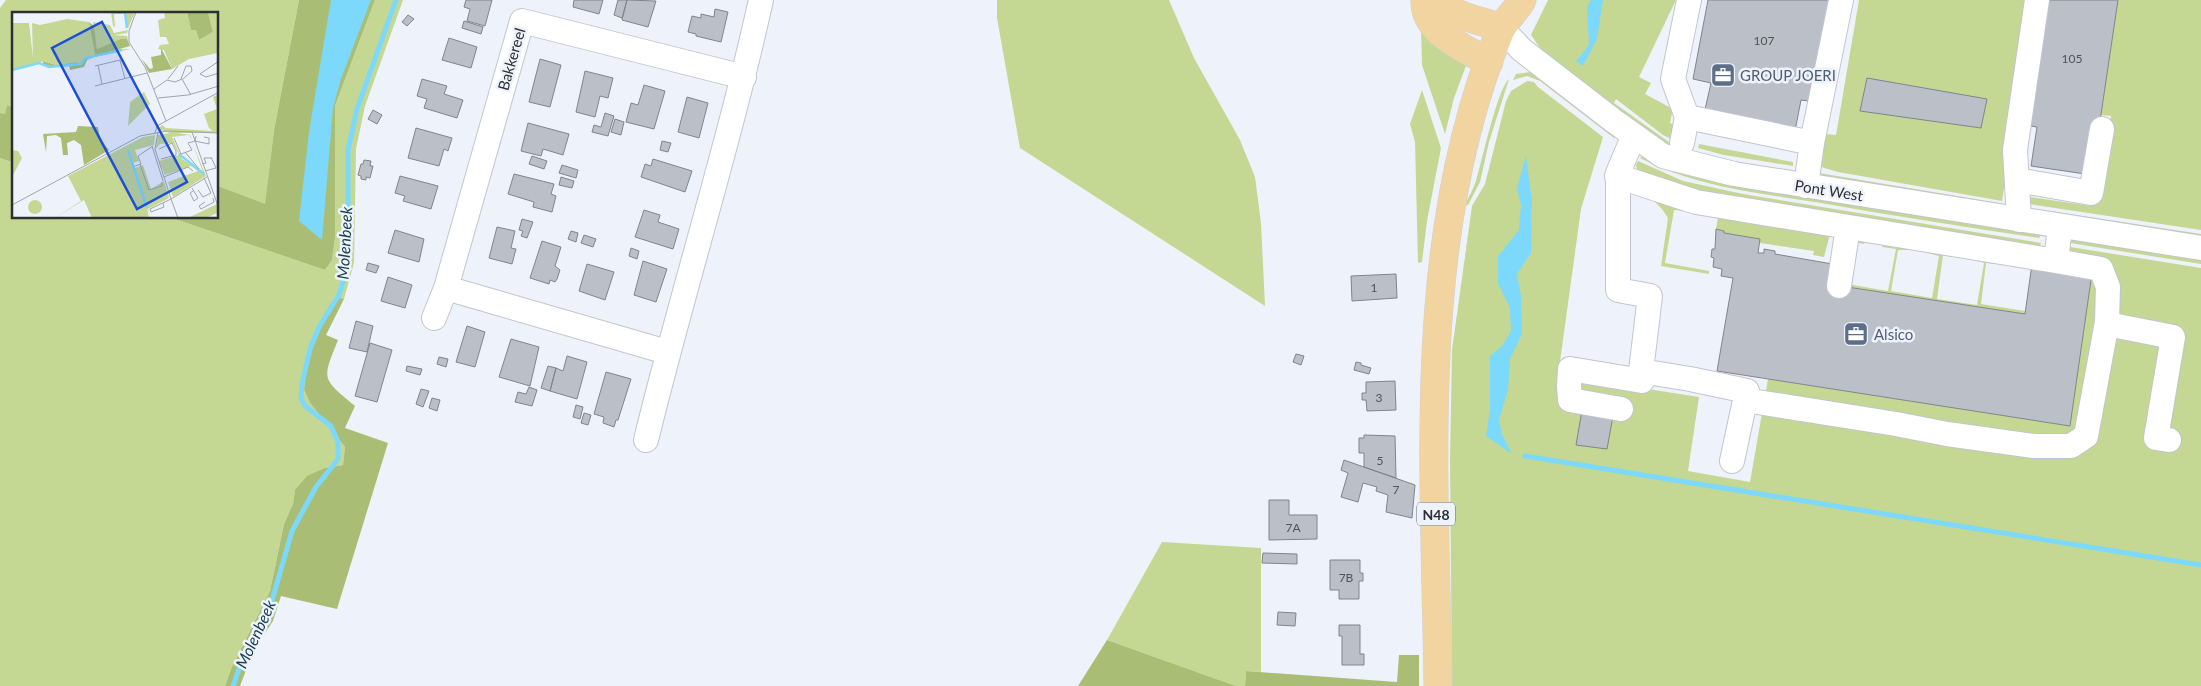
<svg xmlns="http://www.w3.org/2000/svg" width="2201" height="686" viewBox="0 0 2201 686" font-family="Lato,sans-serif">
<rect width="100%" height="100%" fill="#eef2fb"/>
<path fill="#c4d894" d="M6,0H299L274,130L265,205L218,186V14H14V108L7,105L5,115L0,113V8Z
M375,0H403L365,106L356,149L354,263L344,299L337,297L306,369L304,388L310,403L345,447L343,465L325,468L295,490L293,504L284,524L270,591L231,669L225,686H0V158L14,163V218H172L325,270L332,260L335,238V106Z
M997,0H1169L1194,58L1240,140L1255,177L1261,223L1265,306L1020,148L997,18Z
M1548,0H1676L1639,77L1651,83L1645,94L1673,109L1670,123L1675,125L1671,139L1663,135L1616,99L1614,103L1669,142L1668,146L1655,140L1545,55L1531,35Z
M1859,0H2033L2002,201L1838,172L1821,167L1826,134L1836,135Z
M2118,0H2201V230L2029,204L2030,197L2091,206L2111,116L2101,115Z
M1421,28L1459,57L1466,66L1454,98L1445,134L1422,65Z
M1531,72L1542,75L1614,131L1615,137L1614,138L1540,81L1527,76L1513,80L1516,74Z
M1509,79L1489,142L1480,182L1468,205L1464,206C1468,198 1473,190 1476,181C1482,162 1497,90 1509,79Z
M1527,81L1534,82L1538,87L1603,137L1581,209L1559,369L1577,378L1699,397L1688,471L1750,482L1768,379L2070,426L2092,273L2065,256L2064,246L2201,268V686H1452L1450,460L1452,350L1472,206L1485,184L1506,101L1511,91Z
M1422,90L1441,148L1427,221L1422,262L1418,263L1415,142L1410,124Z
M1699,144L1793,162V166L1724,155L1698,148Z
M1645,154L2041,235L2039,238C1966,227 1893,216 1821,203C1759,193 1696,187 1640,158Z
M1638,161L1683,181L1743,194L2041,243L2039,249L1698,197L1638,174L1636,165Z
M1819,173L1999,203L1998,209L1819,178Z
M1647,194L1686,207L1685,211L1674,210L1665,263L1709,271V274L1661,266L1668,218L1662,209Z
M2043,210L2201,234V241L2040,217Z
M1718,217L1830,234L1824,257L1813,255L1814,251L1760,243V239L1724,233V231L1716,229Z
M1852,237L1865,239L1864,244L1853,242L1847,284L1888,291L1896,249L1882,247L1884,242L1911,246L1910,250H1898L1891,291L1932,298L1939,256L1928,253L1930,248L1954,253V257L1943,255L1937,299L1977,305L1984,263L1973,259L1999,261V264L1986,263L1981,304L2025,311V314L1842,286Z
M2066,238L2201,259V264L2064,242Z
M1162,542L1261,548V672L1246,671L1245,686H1236L1107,640Z"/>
<path fill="#a9be74" d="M299,0H375L335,106V238L332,260L325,270L172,218H218V186L265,204L274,130Z
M7,105L14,108V163L0,158V113L5,114Z
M337,297L344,299L326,335L338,340C322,380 321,378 355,406L345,428L388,443L337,609L281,596L273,621L253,652L240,686H225L231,669L270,591L284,524L293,504L295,490L307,476L325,468L343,465L345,447L310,403L304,389L306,369L314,340Z
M1107,640L1236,686H1078Z
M1399,655H1419V686H1245L1246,671L1397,682Z"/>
<path fill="#7cd9fb" d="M331,0H371L341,79L333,108L322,240L299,221L309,132Z
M1591,0H1603L1597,39L1583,66L1576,61L1589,45L1587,7Z
M1526,156L1532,201L1531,253L1517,274L1521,296L1522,334L1510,359L1508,390L1499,420L1502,434L1512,454L1486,436L1490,410V356L1502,346L1511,331L1510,308L1498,283V256L1519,230L1521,205L1517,188Z"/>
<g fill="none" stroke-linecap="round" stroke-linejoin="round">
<path stroke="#7cd9fb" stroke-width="5" d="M1525,456L2201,565
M233,686L243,658L263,625L269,611L292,531L316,487L338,459V442L331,426L305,406L301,398L302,384L310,349L319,327L339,295L344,278L348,215V150L357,109L396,0"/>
</g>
<path fill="#bbbfc8" stroke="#80848c" d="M466,0H492L485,26L467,21L470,9L464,7Z
M574,0H603L599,14L573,7Z
M618,0H627L622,18L614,15Z
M627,0L656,1L648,27L622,20Z
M1708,0H1833L1817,102L1801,100L1795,131L1704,114L1711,83L1693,79Z
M2043,0H2118L2092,175L2031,166L2037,127L2024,125Z
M715,9L728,12L721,42L696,36V34L688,32L692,16L701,18V14L714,17Z
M408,15L414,19L407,26L402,22Z
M464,21L483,27L481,34L462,28Z
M449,38L477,47L471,68L442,60Z
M540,59L561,65L550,107L529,102Z
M585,71L613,78L608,98L600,96L595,117L576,112Z
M1867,78L1987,99L1981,128L1860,111Z
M422,79L447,86L444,94L463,100L457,118L424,108L427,99L417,96Z
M644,85L665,91L654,129L626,122L631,103L638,105Z
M687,97L708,103L699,138L678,132Z
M373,110L382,115L377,124L368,119Z
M605,113L614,116L608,136L592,132L594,125L601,127Z
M615,119L624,122L621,135L611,132Z
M528,123L569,134L563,155L543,149L541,156L521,151Z
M416,128L452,138L448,151L444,149L439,166L408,158Z
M662,141L671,143L668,152L660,150Z
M532,156L547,161L544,169L529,164Z
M653,159L692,171L685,192L641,177L645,164L651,166Z
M364,160L371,161L370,166H373L370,178L366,177V180L361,179V176L358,175L361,164H363Z
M562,165L578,170L576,178L559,173Z
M514,174L554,184L551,194L556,196L552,212L533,207L534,202L508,194Z
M400,176L438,186L431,209L403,201L405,196L395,193Z
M561,177L574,181L572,188L559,185Z
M644,210L660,215L658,222L679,229L673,249L635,237Z
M522,219L533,222L527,238L521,236L523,231L519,230Z
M497,227L515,231L511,248L516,249L512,264L489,258Z
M1716,229L1724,231V233L1760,239L1758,253H1764V249L1775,251V254L1838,265L1834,285L2025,314L2032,264L2092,273L2070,426L1717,371L1733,278L1721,276L1722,269L1713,267L1714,258L1711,257L1712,249H1715Z
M395,230L424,239L419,262L388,253Z
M571,231L578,233L576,242L568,239Z
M584,235L596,239L593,247L581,243Z
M542,241L561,247L555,266L560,270L557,279L555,282L550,280L549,284L530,278Z
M631,248L639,251L637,259L629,256Z
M643,261L667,269L656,302L634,295Z
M368,263L379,266L376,273L366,270Z
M587,264L614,272L605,300L579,291Z
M1396,274L1397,298L1352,301L1351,276Z
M388,277L412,285L405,308L381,301Z
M356,321L373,326L367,352L349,348Z
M467,326L485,332L475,367L456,362Z
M511,339L539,347L530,386L499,377Z
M370,343L392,350L377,402L355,396Z
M1296,354L1304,356L1301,365L1293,362Z
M567,356L587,362L577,399L550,391L556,368L563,371Z
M439,357L448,359L446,367L437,364Z
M1356,362L1361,363V365L1371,368L1369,374L1354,370Z
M407,366L422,369L420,375L406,371Z
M548,366L556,368L550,391L541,388Z
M606,372L631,379L618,420H616L614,427L603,423L604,417L594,414Z
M1395,381L1396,410L1367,411L1366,400H1362V393H1366V382Z
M529,387L537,390L532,406L515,402L518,392L526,394Z
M421,389L429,391L423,407L416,404Z
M432,398L440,400L437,411L429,408Z
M576,405L583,407L580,419L573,417Z
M1582,410L1613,416L1607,449L1576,445Z
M584,413L591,415L588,425L581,423Z
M1364,435L1395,436L1396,478L1364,467V453H1359V438H1364Z
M1344,460L1415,485L1412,518L1386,512L1388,495L1376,491L1377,487L1363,483L1358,502L1341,497L1348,473L1341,470Z
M1269,500H1289V515H1317V539L1269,540Z
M1263,553L1297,554V564L1262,563Z
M1330,560H1360V573H1363V581H1359V599H1339V590H1330Z
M1278,612L1296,613L1295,626L1277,625Z
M1339,625H1360V654H1364V665H1342V636H1339Z"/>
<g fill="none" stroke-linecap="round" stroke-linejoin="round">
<defs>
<path id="minor" d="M1501,28L1522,50L1614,121L1663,156L1734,174L2201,248
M1687,117L1673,79L1689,0
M1634,135L1618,173V290L1650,296L1641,371L1690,379L1747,391L1732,461
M1682,143L1687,117L1812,143L1806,186
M1812,143L1841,0
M1617,176L1696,202L2056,261L2060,227
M2017,180L2091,193L2102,129
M2019,220L2015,150L2037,0
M1839,286L1848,227
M446,288L667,352
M434,318L446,288L522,21L744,77
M2107,324L2173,337L2156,438L2169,440
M1745,400L1896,424L1947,434L2034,446H2071L2086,436L2107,322L2108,287L2101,269L2056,261
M1621,409L1570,400L1569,386L1570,369L1642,381L1644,371
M646,440C682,293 728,148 761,0"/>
<path id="major" d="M1425,0C1423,32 1466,49 1489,62
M1440,0C1457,19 1479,19 1501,28
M1438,686C1435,468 1415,237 1500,31C1505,20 1516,11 1522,0"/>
</defs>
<use href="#minor" stroke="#c1c5ce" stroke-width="26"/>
<use href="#major" stroke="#d1d1d2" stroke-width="29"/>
<use href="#minor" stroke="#fff" stroke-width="24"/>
<use href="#major" stroke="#f2d4a0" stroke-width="28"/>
</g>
<defs>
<symbol id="office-square" viewBox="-11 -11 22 22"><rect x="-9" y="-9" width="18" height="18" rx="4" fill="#5c6f8a" stroke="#eef2fb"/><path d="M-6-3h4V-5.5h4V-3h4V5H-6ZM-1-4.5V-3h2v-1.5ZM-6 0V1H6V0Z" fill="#fff"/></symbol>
</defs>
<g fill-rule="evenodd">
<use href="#office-square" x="1709" y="61" width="28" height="28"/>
<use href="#office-square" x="1842" y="320" width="28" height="28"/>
</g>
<g text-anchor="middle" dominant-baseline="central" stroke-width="5" stroke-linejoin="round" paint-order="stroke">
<g font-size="12" fill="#515358">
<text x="1764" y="40">107</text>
<text x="2072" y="58">105</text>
<text x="1374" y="287">1</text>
<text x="1379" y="397">3</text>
<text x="1380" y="460">5</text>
<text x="1396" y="489">7</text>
<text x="1293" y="527">7A</text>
<text x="1346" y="577">7B</text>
</g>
<rect fill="#eef2fb" stroke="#686a6f" stroke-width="1" x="1417" y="502.5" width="38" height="23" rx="4"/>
<g font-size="14" font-weight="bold" fill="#2e2f33">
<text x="1436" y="514">N48</text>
</g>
<g font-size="15" fill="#2e2f33" stroke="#eef2fb">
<text transform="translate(511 59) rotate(-74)">Bakkereel</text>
<text transform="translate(1829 190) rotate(9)">Pont West</text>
</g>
<g font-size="15" fill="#4e5e75" stroke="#eef2fb" text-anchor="start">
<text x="1740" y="75">GROUP JOERI</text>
<text x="1874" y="334">Alsico</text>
</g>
<g font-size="16" font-style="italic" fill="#17414f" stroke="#eef2fb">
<text transform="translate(344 243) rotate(-87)">Molenbeek</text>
<text transform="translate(255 634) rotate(-65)">Molenbeek</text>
</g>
</g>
<g transform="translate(12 12)">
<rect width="206" height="206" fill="#eef2fb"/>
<path d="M99,0H123L116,16L112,2H102L103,15L101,14ZM152,0H175L179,18H184L187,28L201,20L196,0H206V41L177,47L160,57L152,38L146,37L148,33L157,32L154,25H148L146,8L153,6ZM55,7L77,10L83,44L95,38L119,37L73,47L69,53L65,50L44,53L32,49L0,59V11H17L21,46L20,11L28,13ZM81,10L98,13L102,21L116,18L115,21L102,23L115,24L116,27L85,37ZM132,80L138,92L116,114L118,90ZM205,83L206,121H166L178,123L180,128L177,123L160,125L170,147L191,160L180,130L194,164L161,185L156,170L186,159L179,154L153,163L147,149L167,143L161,131L148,132L144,137L146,123L158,121L146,117L150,113L154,116L201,119L197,116L192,102L205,97L201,85ZM143,123L142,133L123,138L127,149L121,151L123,156L131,153L139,177L152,169L157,186L136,197L139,206L135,196L137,206H80L72,188L43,206L69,189L56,164L131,125ZM0,138L6,139L10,146L0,165ZM16 195a7 7 0 1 1 14 0a7 7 0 1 1-14 0ZM205,192V201L194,206H176Z" fill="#c4d894"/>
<path d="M175,0H196L201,20L187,28L184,18H179ZM77,10L82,14L85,37L109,27H115L118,34L83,44ZM149,36L160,57L137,61L130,47L138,57L141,56L139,45L149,43ZM81,46L75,48L72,55L58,58L57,53L37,55L31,52V49L44,53L65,50L69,53L73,47ZM66,114L86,115L88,127L97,138L72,153L69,133L62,128L55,131L56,143H51L49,126L44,123L35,124L34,140L31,122L64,120Z" fill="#a9be74"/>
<path fill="none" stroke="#7cd9fb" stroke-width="2.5" d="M113,0L115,16M0,58L27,51L37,55L69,52L73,46L110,38M116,138L135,196M167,142L192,162"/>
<path fill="none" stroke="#a1a4ab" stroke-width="1" d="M124,0L117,19V30L133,55L154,109M207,49L188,62L194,65L207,61M86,53L90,72M83,54L108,48L113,67M156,67L166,54M169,67L174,54H179L180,59L171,67M83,74L135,61M142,77L155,68L163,70L170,67L179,83M146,86L176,83L207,74M146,120L143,137L159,187L195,165M180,120L207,197M143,121L145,114L207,80M162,126L169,142L180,138L176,131L183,129L184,124M183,129L197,132V126L192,125M140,134L151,169M147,137L160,131L164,139V143L149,147M173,140L187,157M128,152L137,178L150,174V170M190,152L194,151L192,146H199M123,154L129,152L126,144L141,134M193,159L204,156L199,145M152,165L176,155L181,159M180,176L186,186L182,189L178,181L181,179M186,178L191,185L199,181L192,166M193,190L187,194L189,197L202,190L201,186M0,193L128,124L155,119L207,121M138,197L159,187L166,206M138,197L139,200L152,195L151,191"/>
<path fill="#1d4ed8" fill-opacity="0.15" stroke="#1d4ed8" stroke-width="2.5" d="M90,10L175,170L125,197L40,36Z"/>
<rect width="206" height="206" fill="none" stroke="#2e2f33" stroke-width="2.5"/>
</g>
</svg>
